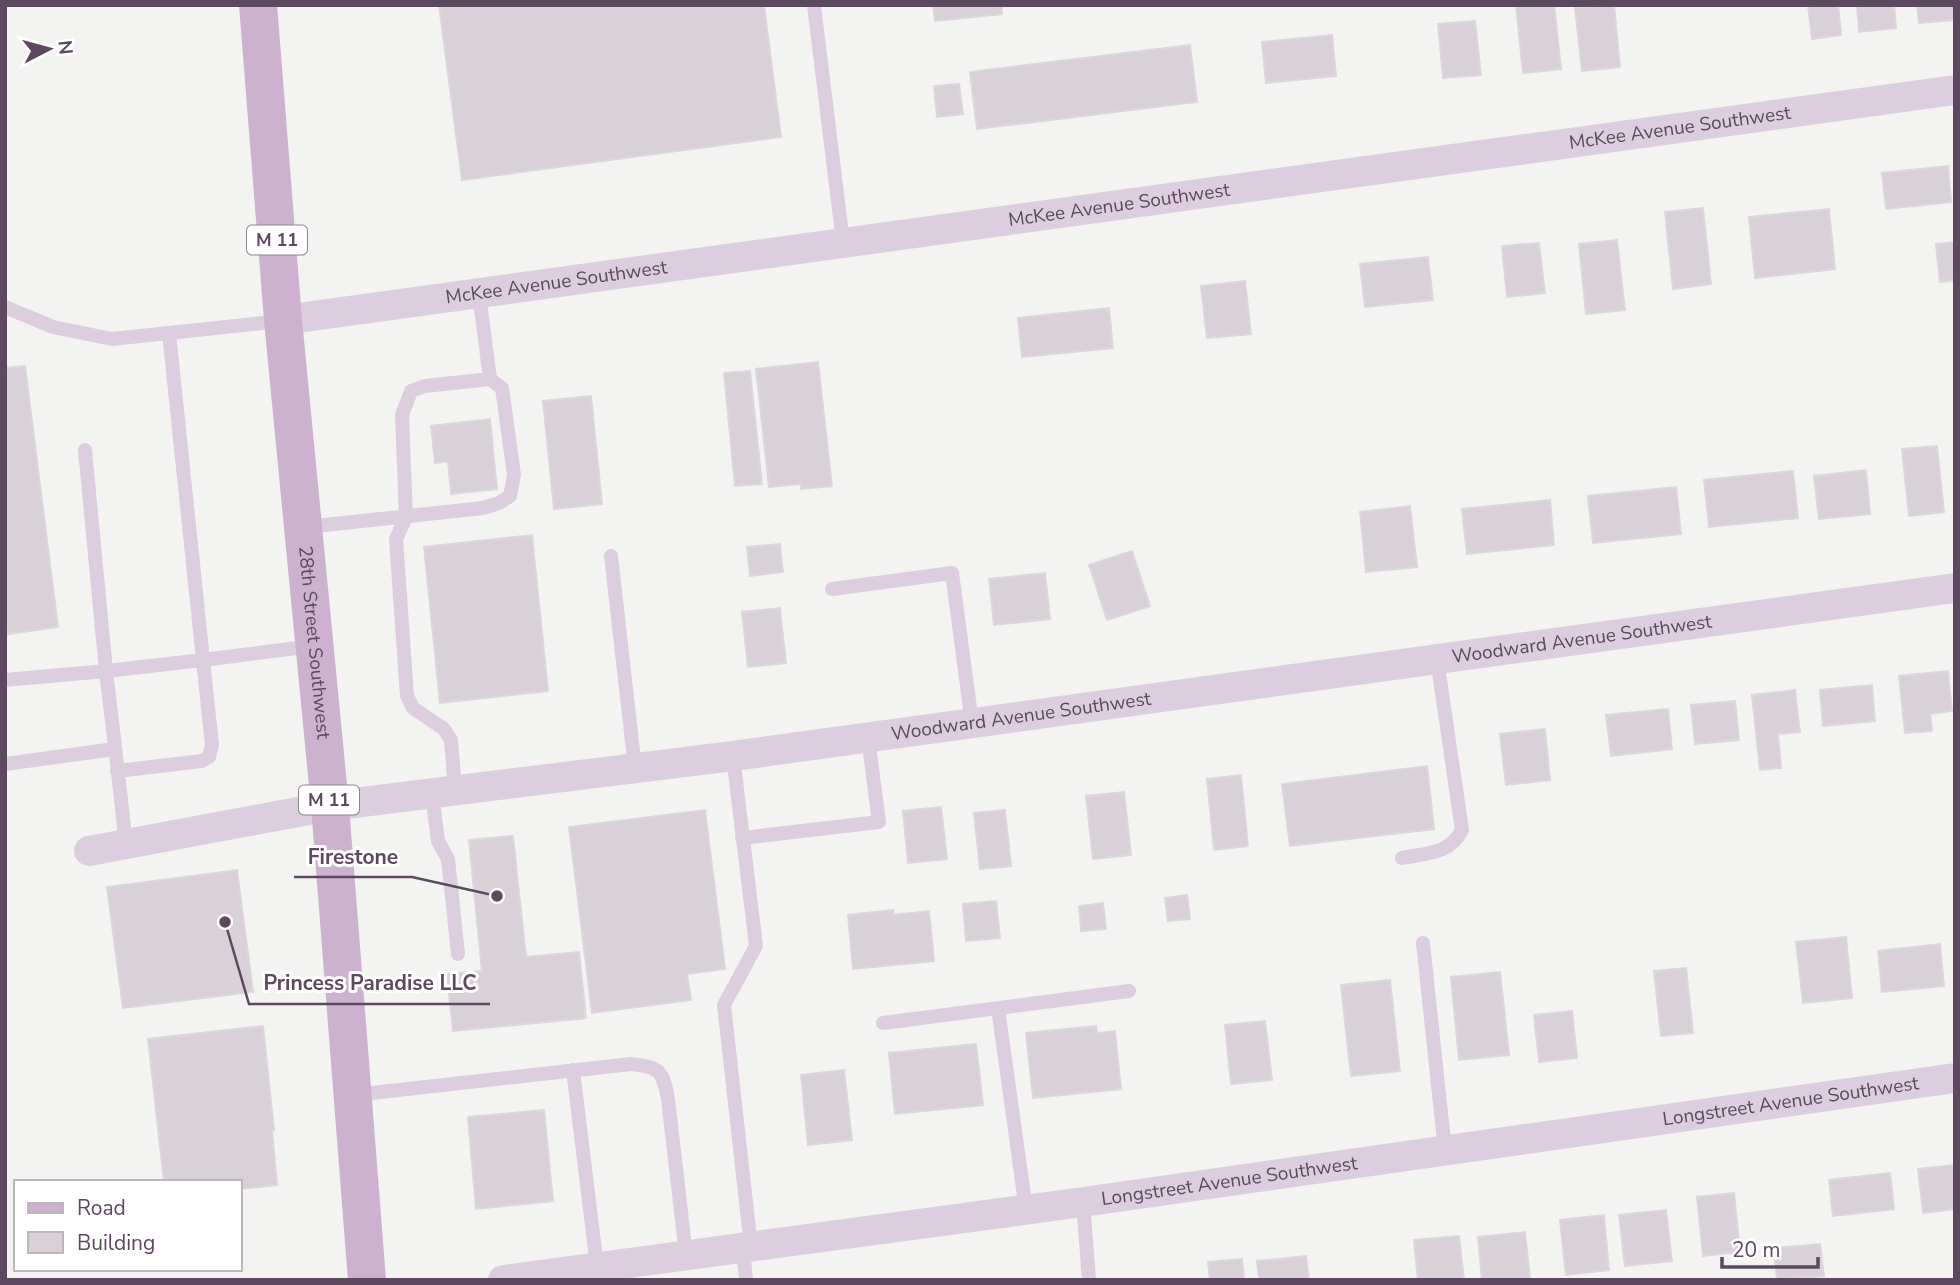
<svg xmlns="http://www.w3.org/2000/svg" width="1960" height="1285" viewBox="0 0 1960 1285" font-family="'Nunito Sans',sans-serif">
<rect width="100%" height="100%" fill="#f3f4f2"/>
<path fill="#d9d1d8" stroke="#ddd6dc" stroke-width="2" d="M439,5H764L781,137L462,180Z
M933,5H1002V14L935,21Z
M1516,5H1554L1561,69L1523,73Z
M1614,5L1620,67L1582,71L1575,8Z
M1808,5H1838L1841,35L1812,39Z
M1857,5H1894L1896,28L1859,32Z
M1917,5H1955V20L1919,23Z
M1475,21L1481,75L1443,78L1438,24Z
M1332,35L1336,76L1266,83L1262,42Z
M1190,45L1197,102L977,129L970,72Z
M959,84L963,114L937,117L934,86Z
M1948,166L1951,202L1886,209L1882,173Z
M1703,208L1711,284L1673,289L1665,212Z
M1829,209L1835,269L1755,278L1749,217Z
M1617,240L1625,310L1586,314L1579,244Z
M1955,242V280L1940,282L1936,244Z
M1539,243L1545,293L1507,297L1502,246Z
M1428,257L1433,300L1365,307L1360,264Z
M1245,281L1251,334L1207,338L1201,286Z
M1109,308L1113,348L1022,357L1018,318Z
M818,362L832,486L801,489V484L769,487L756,369Z
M25,366L58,627L8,634L5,616V368Z
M750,371L762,484L735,486L724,373Z
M591,396L602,504L554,509L543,401Z
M490,419L497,489L451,494L448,461L435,463L431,426Z
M1937,446L1944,512L1909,516L1902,449Z
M1866,470L1870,514L1819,519L1814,476Z
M1793,471L1798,518L1709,527L1704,480Z
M1676,487L1681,534L1593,543L1588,496Z
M1550,500L1554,545L1467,554L1462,509Z
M1410,506L1417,567L1366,572L1360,512Z
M532,535L548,691L440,703L424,547Z
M780,544L783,572L750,576L747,547Z
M1132,551L1150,606L1107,620L1089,565Z
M1045,573L1050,619L994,625L989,579Z
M780,608L786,663L748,667L742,612Z
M1948,671L1952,711L1930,714L1932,731L1905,733L1899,676Z
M1872,685L1875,721L1823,726L1820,690Z
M1795,690L1800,732L1778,734L1781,768L1760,770L1752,695Z
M1735,701L1739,740L1695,744L1691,705Z
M1668,709L1672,749L1611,756L1606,715Z
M1545,729L1550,780L1506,785L1500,734Z
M1427,766L1434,829L1290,846L1282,784Z
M1241,775L1248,846L1214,850L1207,779Z
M1124,792L1131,855L1093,859L1086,796Z
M941,807L947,859L908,863L903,811Z
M705,810L725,969L687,974L691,1000L592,1013L569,827Z
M1005,810L1011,866L980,869L974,813Z
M513,836L526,957L579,952L586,1018L453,1031L447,974L482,971L469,840Z
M237,870L253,992L123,1008L107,887Z
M1187,895L1190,919L1168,921L1165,898Z
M996,901L1000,938L966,941L963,904Z
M1103,903L1106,929L1081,931L1079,906Z
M893,910V915L929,911L934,961L853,969L848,915Z
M1846,937L1852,998L1803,1003L1796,942Z
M1940,944L1944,986L1882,992L1878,951Z
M1686,968L1693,1033L1661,1036L1654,971Z
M1500,972L1509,1055L1459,1060L1451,977Z
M1390,980L1400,1071L1351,1076L1341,985Z
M1572,1011L1577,1058L1539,1062L1534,1015Z
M1265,1021L1272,1080L1231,1084L1225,1025Z
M263,1026L274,1130L272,1131L277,1185L240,1189V1182H164L148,1039Z
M1096,1026L1097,1033L1115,1031L1121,1089L1033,1098L1026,1033Z
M976,1044L983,1105L895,1114L889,1053Z
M844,1070L852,1140L808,1145L801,1075Z
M544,1110L553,1201L476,1209L468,1117Z
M1955,1165V1209L1923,1213L1918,1169Z
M1890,1173L1894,1209L1833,1216L1829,1180Z
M1734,1193L1740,1252L1703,1256L1697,1197Z
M1666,1210L1672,1261L1625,1266L1619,1215Z
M1604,1215L1609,1270L1566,1275L1560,1220Z
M1525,1232L1530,1279L1482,1280L1478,1237Z
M1459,1236L1464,1280H1418L1414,1240Z
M1820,1244L1824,1276L1777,1280L1774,1248Z
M1306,1256L1309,1280H1259L1257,1261Z
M1242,1259L1244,1280H1210L1208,1262Z"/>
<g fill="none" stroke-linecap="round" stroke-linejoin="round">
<path stroke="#dccede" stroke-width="14" d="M814,5L843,243
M5,307L53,327L112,339L282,321
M169,333L203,660L313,646
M306,527L483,508L499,503L510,496L514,475L502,388L490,379L479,293
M611,556L635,768
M832,589L952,573L972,723
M5,680L106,671L85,450
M733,756L756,946L724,1005L751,1247
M5,764L115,749
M117,771L202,761L209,757L212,745L203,660L106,671C113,729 120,787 126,846
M455,791L451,740L444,729L413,708L407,696L396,539L406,517L402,415L411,391L425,386L490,379
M432,794L438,841L448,859L458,954
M742,838L879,822L868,738
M1402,858C1427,853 1450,854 1462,830L1437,659
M1423,943L1445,1151
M998,1008L1026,1210
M883,1023L1129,991
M573,1070L597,1267
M354,1095L631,1064C660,1067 663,1071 668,1099L686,1255
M1083,1202L1089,1280
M743,1248L746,1280"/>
<g stroke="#dccede" stroke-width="30">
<path id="s1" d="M283,320L1955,90"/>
<path id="s2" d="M89,851L330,806L733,756L1955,588"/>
<path id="s3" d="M503,1280L1083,1202L1955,1078"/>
</g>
<path stroke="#cdb2d0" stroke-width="38" id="s4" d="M258,5L283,320L330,806L367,1280"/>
</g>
<g text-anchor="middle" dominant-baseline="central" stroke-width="6" stroke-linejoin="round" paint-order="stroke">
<g fill="#fff" stroke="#8e808f" stroke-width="2">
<rect x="247" y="225.5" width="60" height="29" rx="5"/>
<rect x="299" y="785.5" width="60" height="29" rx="5"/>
</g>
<g font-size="18" font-weight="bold" fill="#5d495f">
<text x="277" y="240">M 11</text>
<text x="329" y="800">M 11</text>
</g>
<g font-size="19" fill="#5d495f" stroke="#fff">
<text stroke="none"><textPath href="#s1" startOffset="1410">McKee Avenue Southwest</textPath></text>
<text stroke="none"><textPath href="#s1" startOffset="844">McKee Avenue Southwest</textPath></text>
<text stroke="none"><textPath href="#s1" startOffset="276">McKee Avenue Southwest</textPath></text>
<text stroke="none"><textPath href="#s2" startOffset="1508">Woodward Avenue Southwest</textPath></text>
<text stroke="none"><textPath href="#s4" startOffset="640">28th Street Southwest</textPath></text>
<text stroke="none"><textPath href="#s2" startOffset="942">Woodward Avenue Southwest</textPath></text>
<text stroke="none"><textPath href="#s3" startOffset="1300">Longstreet Avenue Southwest</textPath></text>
<text stroke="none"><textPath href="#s3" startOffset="733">Longstreet Avenue Southwest</textPath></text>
</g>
</g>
<path fill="none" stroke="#5d495f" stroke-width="2.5" d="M497 896L412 877H294M225 922L249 1004H490"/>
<g fill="#5d495f" stroke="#fff" stroke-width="2.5">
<circle cx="497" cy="896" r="7"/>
<circle cx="225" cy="922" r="7"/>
</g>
<g font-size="21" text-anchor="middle" font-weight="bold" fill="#5d495f" stroke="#fff" stroke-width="6" stroke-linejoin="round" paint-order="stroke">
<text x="353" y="864">Firestone</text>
<text x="370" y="990">Princess Paradise LLC</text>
</g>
<rect width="1960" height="1285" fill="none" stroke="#5d495f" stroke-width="14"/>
<rect x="14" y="1180" width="228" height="91" fill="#ffffff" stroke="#beb6bf" stroke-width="2"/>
<rect x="28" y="1203" width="35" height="10" fill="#cdb2d0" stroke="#beb6bf" stroke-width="2"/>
<text x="77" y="1215" font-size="21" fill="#5d495f">Road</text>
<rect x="28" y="1232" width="35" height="21" fill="#d9d1d8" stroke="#beb6bf" stroke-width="2"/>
<text x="77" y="1250" font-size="21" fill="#5d495f">Building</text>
<g transform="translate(49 49) rotate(84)" stroke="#ffffff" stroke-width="5" paint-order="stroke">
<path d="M0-5L12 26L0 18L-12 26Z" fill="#5d495f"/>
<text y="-10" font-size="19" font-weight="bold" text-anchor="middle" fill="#5d495f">N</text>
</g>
<path d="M1722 1257v10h96v-10" fill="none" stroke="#5d495f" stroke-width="3.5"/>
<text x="1732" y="1257" font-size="21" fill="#5d495f" stroke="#ffffff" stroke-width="5" paint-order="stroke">20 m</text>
</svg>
